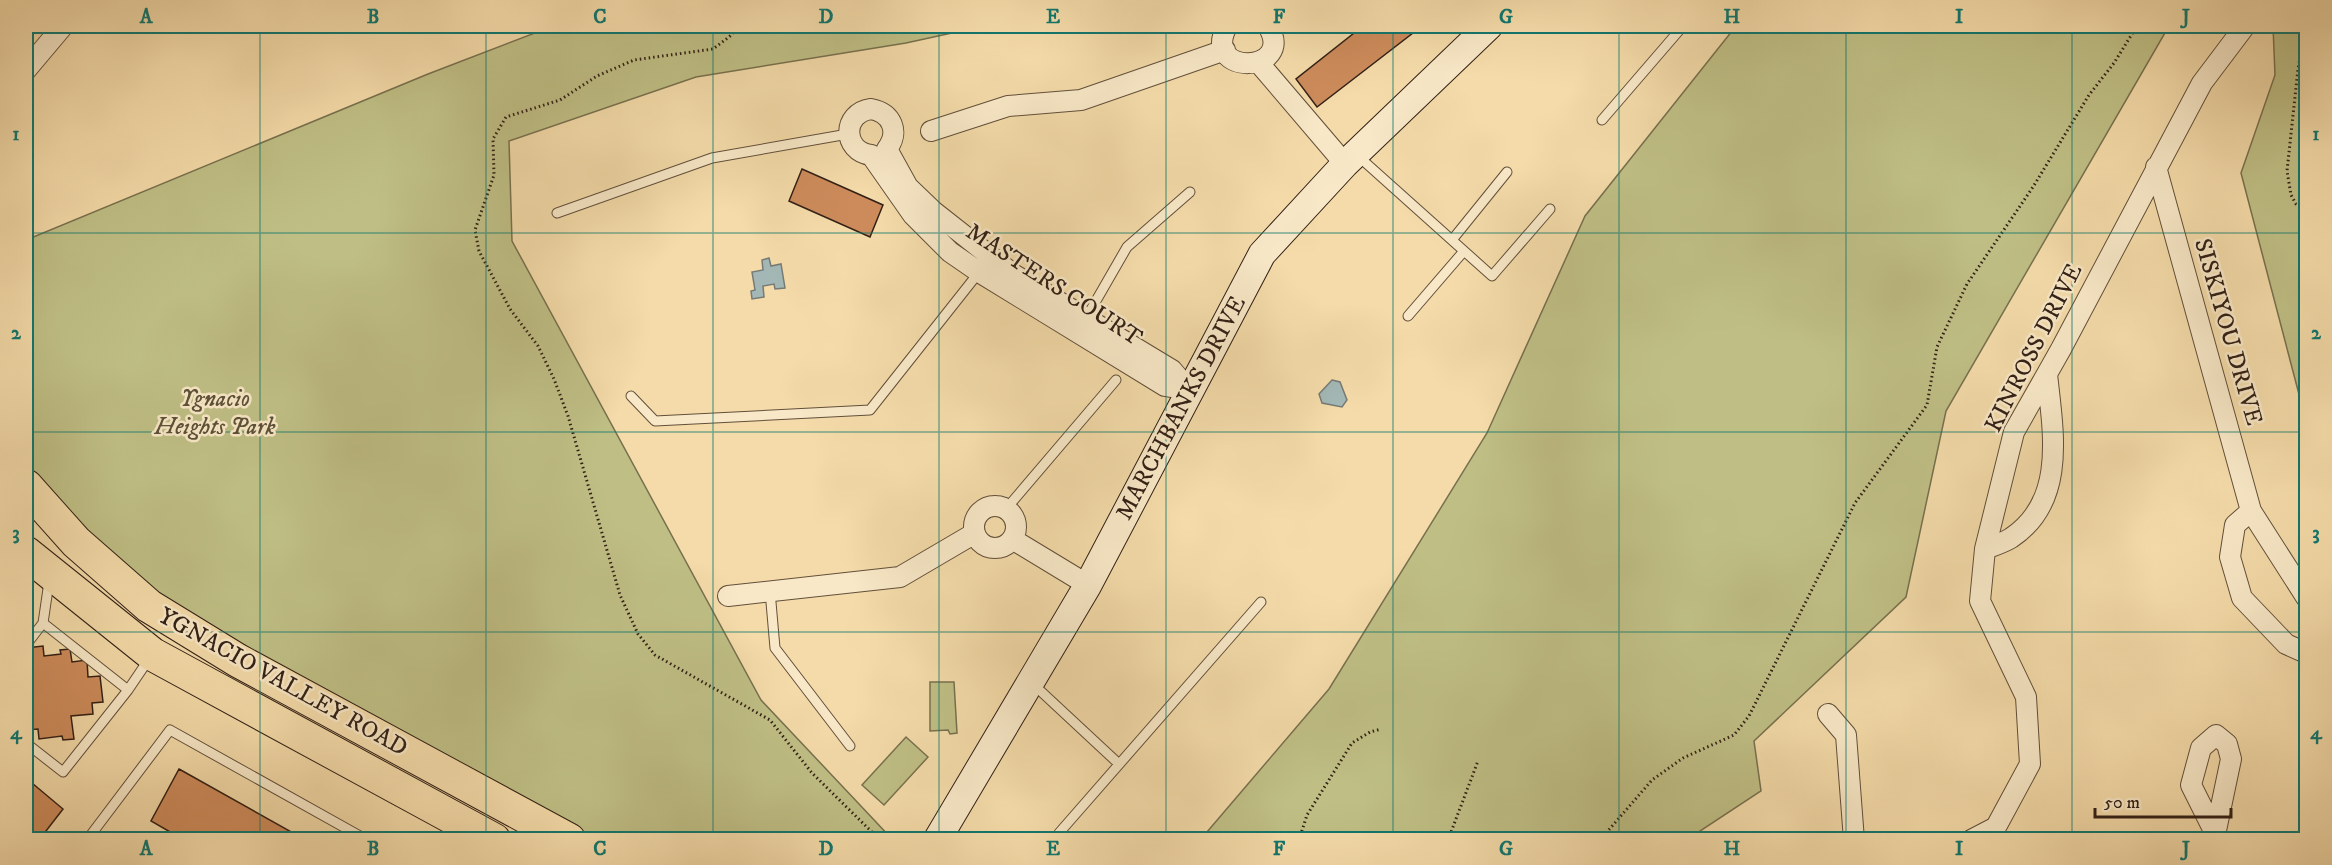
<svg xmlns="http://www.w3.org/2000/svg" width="2332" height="865" viewBox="0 0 2332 865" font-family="'IM FELL DW Pica',serif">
<rect width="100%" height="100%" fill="#f4dba9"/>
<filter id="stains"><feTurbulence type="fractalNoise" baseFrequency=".00333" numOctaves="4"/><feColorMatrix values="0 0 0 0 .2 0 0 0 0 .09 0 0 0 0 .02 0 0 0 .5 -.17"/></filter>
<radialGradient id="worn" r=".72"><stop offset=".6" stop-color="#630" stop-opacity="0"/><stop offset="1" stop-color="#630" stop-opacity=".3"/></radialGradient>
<path fill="#bfbf85" stroke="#78704e" stroke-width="1.5" d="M553,26H984L906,43L696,77L509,141L512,241L761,700L892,839H568L237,660L26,486V240L428,74Z
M1736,26H2169L1946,411L1906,597L1754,741L1761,791L1688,839H1201L1329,689L1487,433L1585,216Z
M2273,26H2306V421L2241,173L2275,75Z
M930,682H954L957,733L950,734L948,730L930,731Z
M906,737L928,757L884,805L862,785Z"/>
<path fill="#a3b8b6" stroke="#767b76" stroke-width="1.5" d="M769,258L771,266L781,264L785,288L775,289L774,284L763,286L764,297L752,299L751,291L755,290L752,272L763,270L762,260Z
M1332,380L1340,382L1347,400L1342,407L1322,403L1319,394Z"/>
<path fill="#cd8b5b" stroke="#322016" stroke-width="1.5" d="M1363,26H1422L1317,107L1296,79Z
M802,169L883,205L870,237L789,201Z
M43,646L44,656L61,654L60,650L70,649L72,662L87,660L88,677L100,676L103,702L92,703L93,714L71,716L74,739L63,740L62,736L39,739L38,729L26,730V648Z
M179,769L295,834L292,840H184L151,821Z
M26,778L63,809L46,831L50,835L46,840H26Z"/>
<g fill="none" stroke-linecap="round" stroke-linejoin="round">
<defs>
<path id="lane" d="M1602,120L1683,26
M1358,156L1492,276L1550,209
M557,213L712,158L848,134
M1452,240L1507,172
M1408,316L1464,251
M1085,320L1127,247L1190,192
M631,396L655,421L870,410L980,271
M1006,509L1116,380
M770,591L775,648L850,746
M26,645L43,623L49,582
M1033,684L1119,764
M128,690L149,659
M26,743L63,772L128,690L43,623
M1059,833L1261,602
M87,840L170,730L367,840"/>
<path id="street" d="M1227,26C1200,77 1297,74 1268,26
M1258,62L1345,164
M26,70L63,26
M871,109C892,113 900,132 887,149L908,187L933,211L1013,274L1172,370L1189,390L1165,386L979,272L950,252L913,215L871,155C842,151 842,113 871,109Z
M931,131L1008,106L1081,100L1225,50
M2156,167L2251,511L2306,597
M974 527a21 21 0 1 1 42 0a21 21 0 1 1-42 0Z
M2251,511L2235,525L2230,557L2242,598L2286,644L2306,653
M1012,539L1088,585
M1985,549C1993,546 2003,543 2011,538C2067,501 2053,431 2047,374
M728,596L900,577L975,533
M1828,714L1846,735L1854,840
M1971,840L1996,827L2030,764L2026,697L1980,601L1985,549L2014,432L2061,349L2202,83L2245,26
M2214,840L2231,759L2227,744L2216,735L2201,748L2191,785L2215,833"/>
<path id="secondary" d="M937,840L1088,585L1262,254L1345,164L1489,26"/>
<path id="highway" d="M26,486L76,542L149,606L237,660L569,840
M26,553L152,654L494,840"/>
</defs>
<use href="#lane" stroke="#624f3b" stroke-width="11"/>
<use href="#street" stroke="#624f3b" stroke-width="22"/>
<use href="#secondary" stroke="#322016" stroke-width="29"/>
<use href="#highway" stroke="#322016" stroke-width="35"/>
<path stroke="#322016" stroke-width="3" stroke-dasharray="1.5 3" stroke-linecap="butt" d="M740,26L729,37L713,49L634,60L597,76L560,100L506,117L493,139L494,175L475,230L479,251L510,309L538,346L554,379L568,416L620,595L638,634L655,655L770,720L812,773L880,840
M2306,26L2298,69L2287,171L2291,195L2296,204L2306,209
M1299,840L1307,815L1352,743L1370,732L1381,729
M1448,840L1478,761
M1600,840L1652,780L1683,758L1734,735L1749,716L1855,503L1927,405L1937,347L1967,284L2033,187L2089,95L2114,63L2137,26"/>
<use href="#lane" stroke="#f8e8c7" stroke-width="9"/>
<use href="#street" stroke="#f8e8c7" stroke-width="20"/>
<use href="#secondary" stroke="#f8e8c7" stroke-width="27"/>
<use href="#highway" stroke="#f4dba9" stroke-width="33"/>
</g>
<path fill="none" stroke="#0f766e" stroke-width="1.5" stroke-opacity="0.55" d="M260,26V840M486,26V840M713,26V840M939,26V840M1166,26V840M1393,26V840M1619,26V840M1846,26V840M2072,26V840M26,233H2306M26,432H2306M26,632H2306"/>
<g text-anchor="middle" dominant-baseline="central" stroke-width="5" stroke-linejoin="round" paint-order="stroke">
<g font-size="24" fill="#322016" stroke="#f8e8c7">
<text transform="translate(1054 285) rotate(33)">MASTERS COURT</text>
<text transform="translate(2228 332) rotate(74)">SISKIYOU DRIVE</text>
<text transform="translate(2034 348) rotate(-63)">KINROSS DRIVE</text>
<text transform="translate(1181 408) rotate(-62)">MARCHBANKS DRIVE</text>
<text transform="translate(283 682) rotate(29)">YGNACIO VALLEY ROAD</text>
</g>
<g font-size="24" font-style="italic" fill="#5c5037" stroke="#f8e8c7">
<text x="215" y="399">Ygnacio<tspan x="215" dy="28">Heights Park</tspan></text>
</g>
</g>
<rect width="2332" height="865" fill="none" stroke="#f4dba9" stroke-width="66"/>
<path d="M2095 808v9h136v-9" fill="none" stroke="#322016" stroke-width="3"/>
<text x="2104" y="808" font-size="18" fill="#322016" stroke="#f8e8c7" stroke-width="4.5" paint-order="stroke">50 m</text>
<rect x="33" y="33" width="2266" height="799" fill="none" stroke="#0f766e" stroke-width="2"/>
<g font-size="20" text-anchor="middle" font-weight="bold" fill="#0f766e">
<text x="146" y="23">A</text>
<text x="373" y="23">B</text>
<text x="600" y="23">C</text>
<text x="826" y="23">D</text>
<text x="1053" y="23">E</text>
<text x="1279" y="23">F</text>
<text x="1506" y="23">G</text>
<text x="1732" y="23">H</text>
<text x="1959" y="23">I</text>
<text x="2186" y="23">J</text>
<text x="16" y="140">1</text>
<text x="2316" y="140">1</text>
<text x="16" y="339">2</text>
<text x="2316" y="339">2</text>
<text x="16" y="539">3</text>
<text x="2316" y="539">3</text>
<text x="16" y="739">4</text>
<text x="2316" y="739">4</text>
<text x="146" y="855">A</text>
<text x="373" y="855">B</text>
<text x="600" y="855">C</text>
<text x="826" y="855">D</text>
<text x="1053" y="855">E</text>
<text x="1279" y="855">F</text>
<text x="1506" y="855">G</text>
<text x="1732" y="855">H</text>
<text x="1959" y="855">I</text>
<text x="2186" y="855">J</text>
</g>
<rect width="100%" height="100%" filter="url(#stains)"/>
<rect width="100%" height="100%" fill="url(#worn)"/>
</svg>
